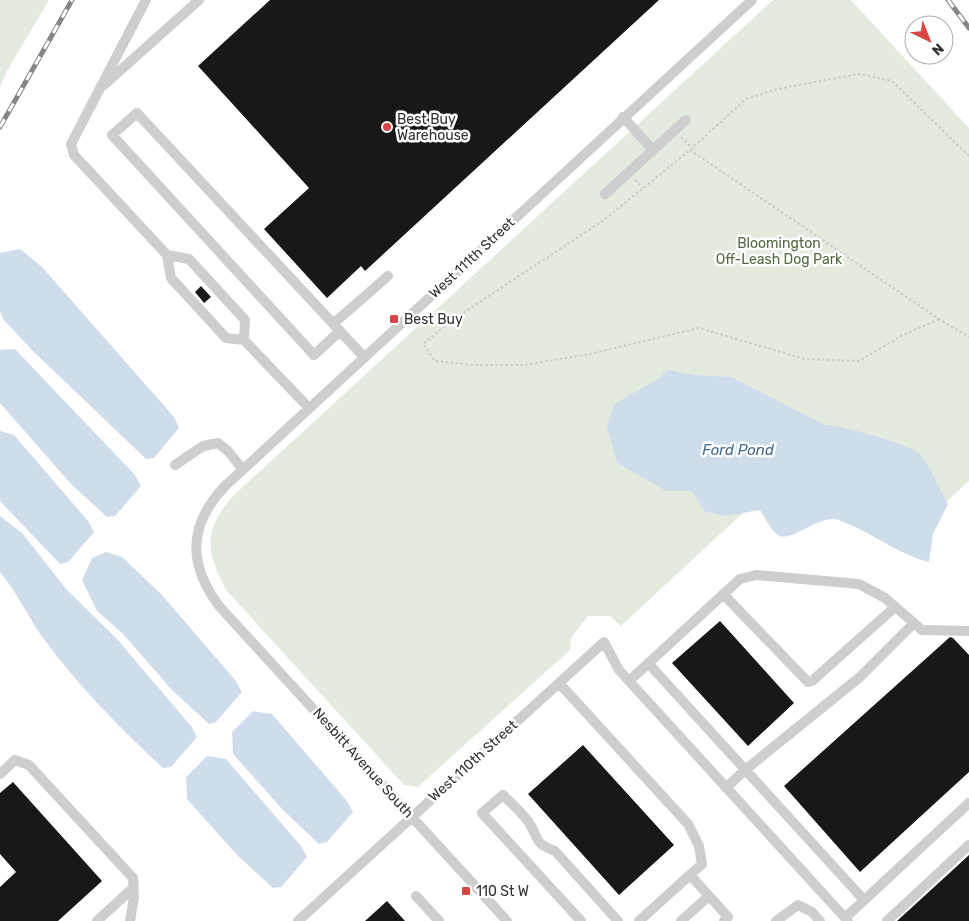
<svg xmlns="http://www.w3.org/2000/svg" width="969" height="921" viewBox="0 0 969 921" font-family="Rubik,sans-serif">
<rect width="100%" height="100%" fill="#fff"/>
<path fill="#e3eade" d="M0,0H49L7,71L0,87Z
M773,0H851L969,128V481L917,529L828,434L621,626L610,616H588L571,638L570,650L418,787L404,785L226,590C205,549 203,530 234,495Z"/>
<path fill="#cfddeb" d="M20,249L42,267L174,417L179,428L154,458L146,459L34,352L3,319L0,311V253Z
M15,349L135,475L141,486L115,516L107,517L71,484L0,403V350Z
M668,370L694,375L731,377L825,425C838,424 910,445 919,453C928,461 941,492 948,504L933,534L929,562C901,555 879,538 853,526C847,524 841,520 835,519C817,517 789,543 778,535C771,530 765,518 760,510L725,516L704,511L692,491H666L617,463L607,427L614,404L658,379Z
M0,431L14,435L88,521L94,532L68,562L60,564L0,501Z
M0,516L22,533L67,590L117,639L191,726L197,737L171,767L163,768C122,730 80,688 46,642C29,620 18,593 0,572Z
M106,552L122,557L162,595L236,681L242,692L216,722L209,724L172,690L123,634L97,611L82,580L92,558Z
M253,711L272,714L347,801L353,812L327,842L319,844L283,810L233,754L232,732Z
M207,756L226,759L301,846L307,857L281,887L273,888L237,855L187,799L186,777Z"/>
<path fill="#181818" d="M270,0H659L365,271L361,266L327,298L264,229L309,188L198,66Z
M201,286L211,297L204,303L195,292Z
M720,621L794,703L748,746L672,663Z
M950,637L953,638L969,655V772L860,872L784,786Z
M583,745L674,845L619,895L528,794Z
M13,782L102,881L58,921H0V887L16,872L0,854V793Z
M969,855V921H897L956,867Z
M387,901L405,921H365Z"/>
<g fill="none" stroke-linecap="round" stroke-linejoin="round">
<path stroke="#cbcbcb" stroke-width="2" stroke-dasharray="2.5 2.5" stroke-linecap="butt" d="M681,137L692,148
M690,150L939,319L969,337
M635,180L643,188
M939,319L901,336L859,361L805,359L699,328L590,354L524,365H474L435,361L423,344L451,321L604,220L690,150L746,99L777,89L859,74L892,81L969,156"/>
<path stroke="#cecece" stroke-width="10" d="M146,0L71,144L74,155L167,255
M104,85L199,0
M623,117L653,150L686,120
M605,194L653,150
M333,324L388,276
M340,331L314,355L112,135L137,113L340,331L364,357
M244,340L226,338L171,278L167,255L189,259L245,320L244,340L309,408
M175,465L203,446L218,443L228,451L243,470
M723,594L808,682L812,681L895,607
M648,663L864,900
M629,681L740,579L756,575L859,584L885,598L922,630L969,631
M559,683L688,824L699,846L702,864L639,921
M0,774L15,760L29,765L133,878L134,897L130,921
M726,788L745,770L860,677L914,623
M691,876L728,917L724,921
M416,896L439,921
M845,918L969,803
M97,921L133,888
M298,921L604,642L619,670L848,921
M507,921L219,606C188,564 188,526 224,487L752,0
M581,921L482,813L503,795C512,804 525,815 531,826C539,841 536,844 555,851L618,921
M681,921L709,896
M776,921L798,905L812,912L820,921
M887,921L969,845"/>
<defs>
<path id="rail" d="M948,0L969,28
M0,127L72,0"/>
</defs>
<use href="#rail" stroke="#868686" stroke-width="5"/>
<use href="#rail" stroke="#fff" stroke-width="3" stroke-dasharray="9" stroke-linecap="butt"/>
</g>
<g fill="#d94542" stroke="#fff" stroke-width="2">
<circle cx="387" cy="127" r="5"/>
<rect x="389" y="314" width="10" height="10" rx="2.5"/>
<rect x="461" y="886" width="10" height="10" rx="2.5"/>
</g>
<g text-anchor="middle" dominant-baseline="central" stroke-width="5" stroke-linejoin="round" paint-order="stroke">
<g font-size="14" fill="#313131" stroke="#fff" text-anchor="start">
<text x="397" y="119">Best Buy<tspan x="397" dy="16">Warehouse</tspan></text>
<text x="404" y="319">Best Buy</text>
<text x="476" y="891">110 St W</text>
</g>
<g font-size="14" fill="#516a41" stroke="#fff">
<text x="779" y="243">Bloomington<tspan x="779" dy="16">Off-Leash Dog Park</tspan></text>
</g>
<g font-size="14" fill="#313131" stroke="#fff">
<text transform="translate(472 258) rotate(-43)">West 111th Street</text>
<text transform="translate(473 761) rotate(-42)">West 110th Street</text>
<text transform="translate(363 763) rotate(48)">Nesbitt Avenue South</text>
</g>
<g font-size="15" font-style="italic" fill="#446b8e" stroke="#fff">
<text x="738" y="450">Ford Pond</text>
</g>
</g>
<g transform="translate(929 40) rotate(137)"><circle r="24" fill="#ffffff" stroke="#adadad"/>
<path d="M0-4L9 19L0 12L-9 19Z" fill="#d94542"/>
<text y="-8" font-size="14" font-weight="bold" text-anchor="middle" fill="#313131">N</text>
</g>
</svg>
